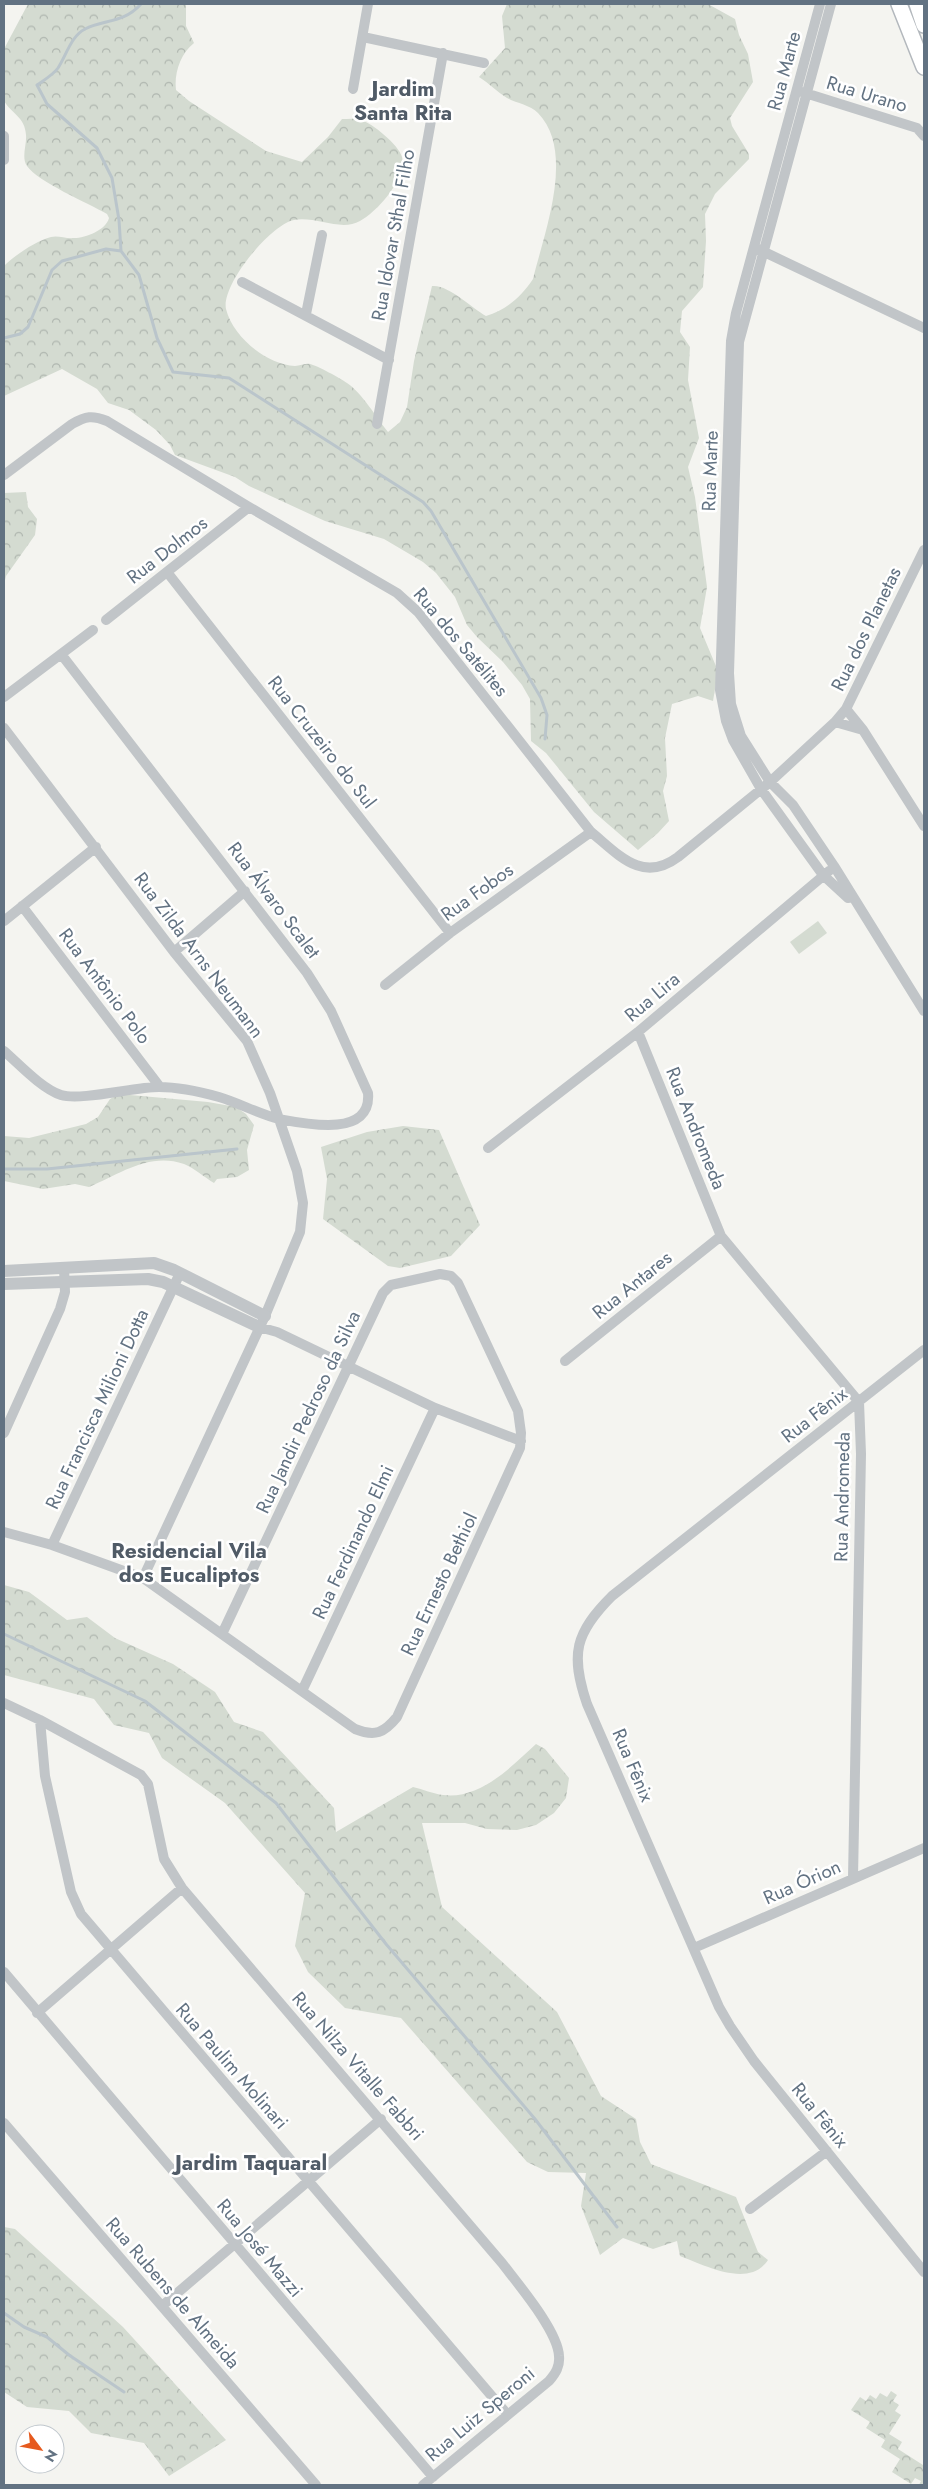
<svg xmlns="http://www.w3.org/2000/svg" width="928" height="2489" viewBox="0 0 928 2489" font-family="Jost,sans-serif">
<defs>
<pattern id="forest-crowns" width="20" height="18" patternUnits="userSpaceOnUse" patternTransform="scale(1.25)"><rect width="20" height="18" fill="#d4dbd1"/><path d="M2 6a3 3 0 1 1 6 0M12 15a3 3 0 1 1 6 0" fill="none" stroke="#afb6af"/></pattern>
</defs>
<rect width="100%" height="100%" fill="#f4f4f0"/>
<path fill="#d4dbd1" d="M818,921L827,933L799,954L790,942Z"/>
<path fill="url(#forest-crowns)" d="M28,4H186V26L194,43C180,54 174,74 176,90L189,101L266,151L302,162L328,137L342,119C348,119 355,118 361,120C372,123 399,145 402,157C406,179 378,211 360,221C341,232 316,216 294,220C270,225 221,285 226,309C233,337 266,364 295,366C300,366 306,363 310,364C318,366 340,378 347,383C362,393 376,417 388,432L400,422L407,407L414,361L432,286C448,284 472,308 486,316C506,310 521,297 533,279C544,233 576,152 538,113C530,105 516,103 507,98C497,92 489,83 479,77L505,48L502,16L507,4H708L735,19L739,35L748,54L753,82L730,118L732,126L749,154V159L715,194L705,214L706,241L703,287L682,311L680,332L690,347L688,380L699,438L688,467L695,497L707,587L700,628L718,671L713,701L698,696L672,704L665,738L667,776L663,791L669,821L658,833L638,850L594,812L546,753L531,741L530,699L522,685L503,662L477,637L467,625L455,597L436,573L423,562L384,539L325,521L249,486L235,477L175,455L170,445L156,430L129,410L108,403L97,389L62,369L4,396V266C15,255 36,241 51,237C58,235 66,239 74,238C86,238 106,230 109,218L107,214C88,203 38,182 27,166C21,158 27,144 26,135C25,117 12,114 4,101V49Z
M26,492L28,507L37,519L35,535L6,576L4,585V493Z
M119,1094L208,1102L236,1107L246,1114L254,1125L247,1150L249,1170L237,1177L217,1179L214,1183C204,1177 194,1168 184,1164C149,1152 120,1174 89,1187L75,1184L43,1189L4,1181V1136L29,1138L86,1124L98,1117L110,1099Z
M403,1126L439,1130L480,1225L451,1256L400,1268L388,1266L323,1219L327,1179L321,1147L367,1132Z
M4,1585L29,1592L67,1620L87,1617L115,1638L173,1664L215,1692L234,1722L263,1732L334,1808L336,1832L413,1787C423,1789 433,1794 443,1795C480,1800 512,1766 536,1744L545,1749L569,1778L566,1798L554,1813L536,1825L517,1830L487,1829L465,1823H422L442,1907L557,2012L601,2096L636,2119L640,2142L651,2164L736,2197L758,2252L768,2260C749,2289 704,2265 680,2256L677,2241L653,2249L623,2238L600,2255L581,2206L586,2173L548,2172L527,2162L401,2018L345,2008L308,1972L295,1946L305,1893L225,1803L162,1758L149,1733L114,1725L94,1699L4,1675Z
M4,2227L15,2229L123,2327L226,2440L169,2476L144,2443L91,2433L69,2411L27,2407L4,2392Z
M891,2391L897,2395L893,2401L899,2405L895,2411L901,2415L889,2434L902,2442L898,2449L923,2465L924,2463V2485H919L921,2481L915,2478L911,2484L892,2472L900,2459L881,2447L885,2440L866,2428L870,2422L851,2410L860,2397L866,2401L870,2395L876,2399L880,2393L887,2397Z"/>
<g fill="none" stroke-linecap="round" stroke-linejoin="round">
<path stroke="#bac5cb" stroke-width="3" d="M141,4C123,24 104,19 85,29C71,36 66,56 58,68C53,75 44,80 37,85L47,104L97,148L112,178L119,220L121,251L139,275L157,338L173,372L229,378L423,502L431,511L541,698L547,715L545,739
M4,338L20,334L28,327L52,270L62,261L106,249L121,251
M4,1169H47L237,1149
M4,1634L145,1701L276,1803L386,1944L535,2119L617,2227
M4,2313L24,2327L47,2337L69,2355L124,2392"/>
<defs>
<path id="secondary" d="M899,4L924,67
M917,4L924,25"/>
</defs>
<use href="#secondary" stroke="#b3b8bd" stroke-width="18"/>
<path stroke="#c1c5c8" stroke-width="10" d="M820,4L736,313L731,341L720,690L726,721L733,740L761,789L823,875L848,898
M831,4L739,342L729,673L731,704L741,736L770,782L793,805L834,866L924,1011
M363,37L484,63
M353,89L368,4
M802,92L917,128L924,136
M4,136V160
M758,249L924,328
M242,282L389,360
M306,314L322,235
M377,424L443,53
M4,475L72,424C86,416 92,415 107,421L249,507L397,593L418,612L591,832C618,854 642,884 678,857L770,782L835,722L846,709L924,550
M167,572L450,933
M106,620L249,507
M4,697L93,630
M846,709L863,730L924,826
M835,722L863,730
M4,728L174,952L247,1041L270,1093L297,1171L303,1203L300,1232L265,1316L143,1578
M22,906L160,1087
M4,921L96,847
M174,952L245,891
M385,985L450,933L591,832
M638,1032L721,1236L859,1402L861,1454L853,1878
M4,1051C19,1064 42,1089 61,1095C81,1101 134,1087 159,1087C177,1087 201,1092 219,1097C239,1103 259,1114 279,1119C306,1124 372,1138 368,1093L331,1011L307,973L61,654
M488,1148L638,1032L829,871
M259,1327L277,1332L435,1408L521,1441
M924,1350L612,1596C575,1633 570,1654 587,1704L719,2007L730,2026L754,2061L924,2272
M565,1361L721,1236
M4,1433L60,1309L65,1292L64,1268
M4,1532L52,1545L143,1578L355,1729C375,1737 384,1733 397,1717L520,1448L521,1433L518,1411L458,1283L451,1276L440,1274L391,1285L383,1293L222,1634
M52,1545L180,1273
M302,1691L435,1408
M4,1703L40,1720L141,1775L148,1784L164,1859L182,1888L502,2263C518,2284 558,2331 559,2356C560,2366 556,2373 549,2381L423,2485
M40,1720L45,1776L71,1892L81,1914L507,2414
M694,1948L924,1848
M4,1972L433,2477
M37,2013L182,1888
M4,2123L316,2485
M750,2209L827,2151
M162,2306L381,2119"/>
<path stroke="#c1c5c8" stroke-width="12" d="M4,1271L154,1263L174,1270L265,1316
M4,1284L148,1279L163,1282L259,1327"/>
<use href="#secondary" stroke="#fff" stroke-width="15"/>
</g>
<g text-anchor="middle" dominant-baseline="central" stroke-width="5" stroke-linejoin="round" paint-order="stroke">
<g font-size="19" fill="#627282" stroke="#fff">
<text transform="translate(784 71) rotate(-75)">Rua Marte</text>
<text transform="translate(867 94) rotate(17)">Rua Urano</text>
<text transform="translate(393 235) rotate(-80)">Rua Idovar Sthal Filho</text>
<text transform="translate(710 471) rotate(-88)">Rua Marte</text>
<text transform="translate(167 550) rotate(-38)">Rua Dolmos</text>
<text transform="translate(866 629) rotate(-64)">Rua dos Planetas</text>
<text transform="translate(461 642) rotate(50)">Rua dos Satélites</text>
<text transform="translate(322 742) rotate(52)">Rua Cruzeiro do Sul</text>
<text transform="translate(477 892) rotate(-36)">Rua Fobos</text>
<text transform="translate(274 900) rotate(53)">Rua Álvaro Scalet</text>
<text transform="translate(199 955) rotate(53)">Rua Zilda Arns Neumann</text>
<text transform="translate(105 986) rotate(53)">Rua Antônio Polo</text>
<text transform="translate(652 997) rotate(-40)">Rua Lira</text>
<text transform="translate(696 1128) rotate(68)">Rua Andromeda</text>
<text transform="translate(632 1285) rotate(-39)">Rua Antares</text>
<text transform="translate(97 1409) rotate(-65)">Rua Francisca Milioni Dotta</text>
<text transform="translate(308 1412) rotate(-65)">Rua Jandir Pedroso da Silva</text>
<text transform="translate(814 1415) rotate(-38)">Rua Fênix</text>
<text transform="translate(842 1497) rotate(-89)">Rua Andromeda</text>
<text transform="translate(353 1542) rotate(-65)">Rua Ferdinando Elmi</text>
<text transform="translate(439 1584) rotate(-65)">Rua Ernesto Bethiol</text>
<text transform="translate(633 1765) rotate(67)">Rua Fênix</text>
<text transform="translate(802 1882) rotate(-24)">Rua Órion</text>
<text transform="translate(232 2066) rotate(49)">Rua Paulim Molinari</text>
<text transform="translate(358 2066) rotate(49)">Rua Nilza Vitalle Fabbri</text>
<text transform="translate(820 2115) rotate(51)">Rua Fênix</text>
<text transform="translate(260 2248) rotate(50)">Rua José Mazzi</text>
<text transform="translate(173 2293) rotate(49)">Rua Rubens de Almeida</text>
<text transform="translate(480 2414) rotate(-40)">Rua Luiz Speroni</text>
</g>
<g font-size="21" font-weight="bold" fill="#505b67" stroke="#fff">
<text x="403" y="89">Jardim<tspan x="403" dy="24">Santa Rita</tspan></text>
<text x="189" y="1551">Residencial Vila<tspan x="189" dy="24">dos Eucaliptos</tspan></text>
<text x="251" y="2163">Jardim Taquaral</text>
</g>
</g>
<rect width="928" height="2489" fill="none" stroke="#627282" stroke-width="10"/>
<g transform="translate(40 2449) rotate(122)"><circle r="24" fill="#ffffff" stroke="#c0c7cd"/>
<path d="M0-4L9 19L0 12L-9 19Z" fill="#e65a1e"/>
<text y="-8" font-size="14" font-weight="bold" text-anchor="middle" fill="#627282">N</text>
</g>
</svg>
